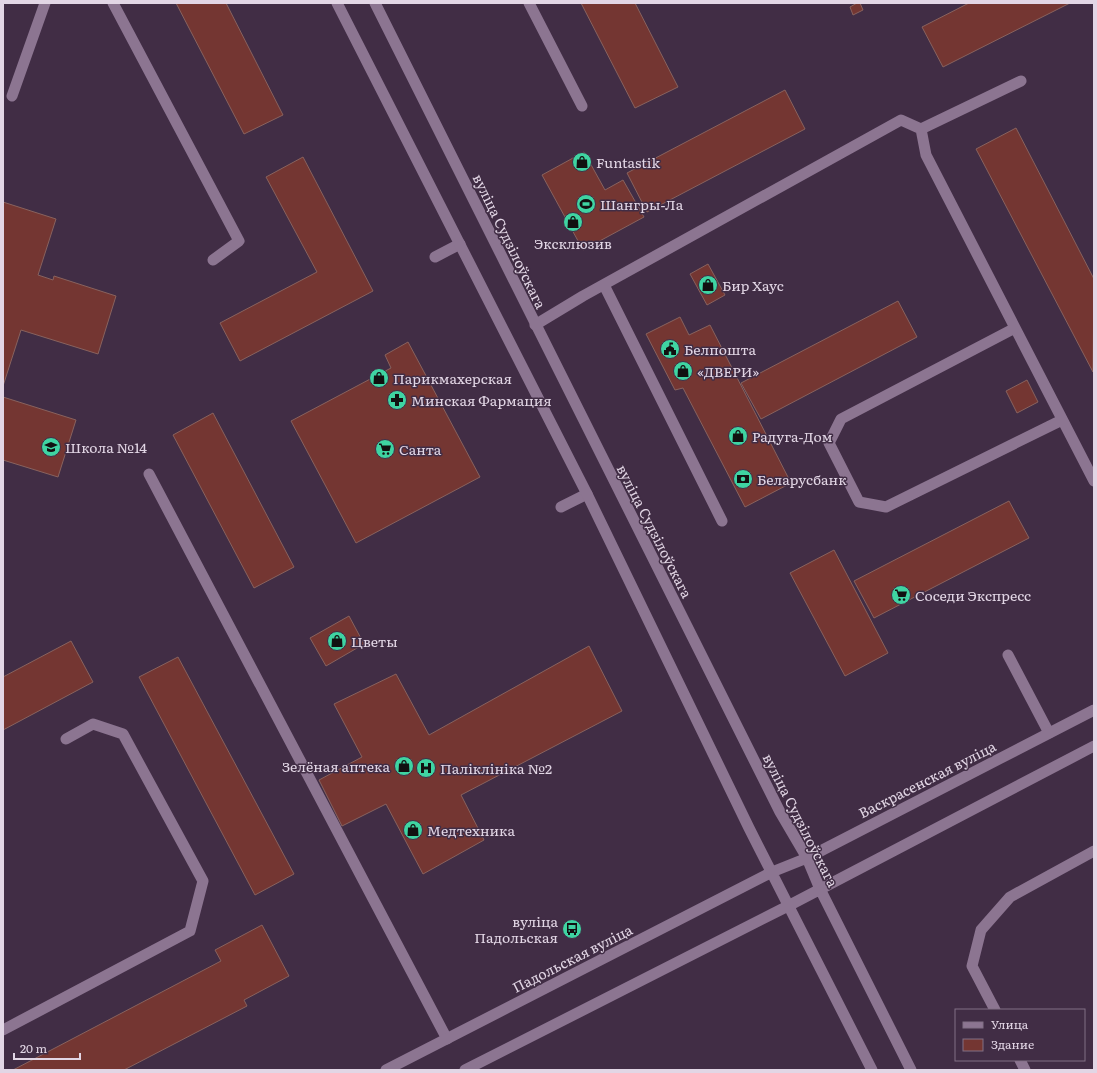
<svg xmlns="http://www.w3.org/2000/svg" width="1097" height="1073" viewBox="0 0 1097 1073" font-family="Literata,serif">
<rect width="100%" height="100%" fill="#412d45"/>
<path fill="#743632" stroke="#88625e" d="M176,3H226L283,115L244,134Z
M581,3H635L678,87L635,108Z
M857,3H860L863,10L853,15L850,7Z
M969,3H1070L943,67L922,27Z
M785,90L805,129L647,212L627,173Z
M1016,128L1094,279L1093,372L976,149Z
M584,152L605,190L623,180L644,217L583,250L542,175Z
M303,157L373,291L240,361L220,323L317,272L266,177Z
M3,202L56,219L38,275L53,280L54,276L116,296L98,354L21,330L3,386Z
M708,264L725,295L707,305L690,274Z
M898,301L917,337L761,419L741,383Z
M680,317L689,335L710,325L791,483L745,507L683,388L675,390L646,334Z
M408,342L480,477L356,543L291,421L391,368L385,355Z
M1027,380L1038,402L1017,413L1006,391Z
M3,397L76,420L58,477L3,460Z
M213,413L294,567L254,588L173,435Z
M1009,501L1029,538L874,618L854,581Z
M834,550L888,653L845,676L790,573Z
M349,616L364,644L326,666L310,638Z
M71,641L93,682L3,730V677Z
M589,646L622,711L461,795L484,840L423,874L386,804L342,826L319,780L362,757L334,704L396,674L429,735Z
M178,657L294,874L255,895L139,677Z
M262,925L289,976L244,1000L247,1006L124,1070H13L221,961L215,950Z"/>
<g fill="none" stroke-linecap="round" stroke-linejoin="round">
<path stroke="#8c7591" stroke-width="11" d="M113,3L239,241L213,260
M529,3L582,106
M12,96L45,3
M921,129L1021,81
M435,257L460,244
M604,285L722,521
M535,325L583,296L901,120L921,129L926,155L1094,481
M1015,328L841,419L829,443L859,502L886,507L1062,420
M149,474L447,1039
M561,507L587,494
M1008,655L1049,733
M995,1010L972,966L981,930L1010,897L1094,851
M3,1030L190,931L203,881L123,734L93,724L66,739
M1020,1060L1025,1070"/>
<path stroke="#8c7591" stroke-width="11" d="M337,3L587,494L749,828L872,1070
M375,3L780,812L807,858L820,889L911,1070
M386,1070L772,872L807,858L1094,710
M465,1070L788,906L1094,746"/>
</g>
<defs>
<symbol id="shop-disc" viewBox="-11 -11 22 22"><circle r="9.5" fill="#3fd4a2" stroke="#412d45"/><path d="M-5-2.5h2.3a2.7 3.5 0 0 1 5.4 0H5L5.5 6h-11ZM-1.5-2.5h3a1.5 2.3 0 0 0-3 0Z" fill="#111"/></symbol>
<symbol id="stadium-disc" viewBox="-11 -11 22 22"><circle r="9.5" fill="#3fd4a2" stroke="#412d45"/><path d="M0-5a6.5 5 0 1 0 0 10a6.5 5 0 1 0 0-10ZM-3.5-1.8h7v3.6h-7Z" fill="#111"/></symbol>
<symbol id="civic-disc" viewBox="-11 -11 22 22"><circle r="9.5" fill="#3fd4a2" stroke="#412d45"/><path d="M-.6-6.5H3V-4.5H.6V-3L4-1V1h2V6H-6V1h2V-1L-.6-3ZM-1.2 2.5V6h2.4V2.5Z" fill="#111"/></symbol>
<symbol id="pharmacy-disc" viewBox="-11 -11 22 22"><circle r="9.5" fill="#3fd4a2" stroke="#412d45"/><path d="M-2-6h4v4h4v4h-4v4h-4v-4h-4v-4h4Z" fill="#111"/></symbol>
<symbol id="school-disc" viewBox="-11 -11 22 22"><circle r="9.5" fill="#3fd4a2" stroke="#412d45"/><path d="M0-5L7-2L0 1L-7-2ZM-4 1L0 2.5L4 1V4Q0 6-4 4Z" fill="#111"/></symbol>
<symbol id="supermarket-disc" viewBox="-11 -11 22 22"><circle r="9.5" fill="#3fd4a2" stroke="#412d45"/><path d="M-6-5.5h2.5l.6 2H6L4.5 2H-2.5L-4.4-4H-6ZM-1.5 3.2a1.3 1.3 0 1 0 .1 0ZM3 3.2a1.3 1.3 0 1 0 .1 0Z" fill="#111"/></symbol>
<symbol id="bank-disc" viewBox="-11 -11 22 22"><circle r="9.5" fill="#3fd4a2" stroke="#412d45"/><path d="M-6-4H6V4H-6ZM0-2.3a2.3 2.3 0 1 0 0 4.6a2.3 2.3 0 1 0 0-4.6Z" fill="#111"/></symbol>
<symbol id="hospital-disc" viewBox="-11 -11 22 22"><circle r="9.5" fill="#3fd4a2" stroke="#412d45"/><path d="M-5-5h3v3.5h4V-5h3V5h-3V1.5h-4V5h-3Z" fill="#111"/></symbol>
<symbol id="bus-disc" viewBox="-11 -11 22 22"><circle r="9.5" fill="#3fd4a2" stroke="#412d45"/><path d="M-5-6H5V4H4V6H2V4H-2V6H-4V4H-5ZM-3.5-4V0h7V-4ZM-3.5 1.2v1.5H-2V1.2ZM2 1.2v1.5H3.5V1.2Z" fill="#111"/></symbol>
</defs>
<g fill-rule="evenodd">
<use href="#shop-disc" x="571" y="151" width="22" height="22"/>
<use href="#stadium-disc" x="575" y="193" width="22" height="22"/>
<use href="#shop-disc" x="562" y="211" width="22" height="22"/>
<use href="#shop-disc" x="697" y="274" width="22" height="22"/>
<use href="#civic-disc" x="659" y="338" width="22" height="22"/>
<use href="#shop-disc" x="672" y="360" width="22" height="22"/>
<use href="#shop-disc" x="368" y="367" width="22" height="22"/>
<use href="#pharmacy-disc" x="386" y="389" width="22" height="22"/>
<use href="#shop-disc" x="727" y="425" width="22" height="22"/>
<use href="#school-disc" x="40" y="436" width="22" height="22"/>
<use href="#supermarket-disc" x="374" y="438" width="22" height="22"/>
<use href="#bank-disc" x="732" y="468" width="22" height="22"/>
<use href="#supermarket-disc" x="890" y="584" width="22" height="22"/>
<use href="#shop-disc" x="326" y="630" width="22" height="22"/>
<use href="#shop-disc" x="393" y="755" width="22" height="22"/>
<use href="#hospital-disc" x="415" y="757" width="22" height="22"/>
<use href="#shop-disc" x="402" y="819" width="22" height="22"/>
<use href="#bus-disc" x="561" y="918" width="22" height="22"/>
</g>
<g text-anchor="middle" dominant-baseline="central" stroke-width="3" stroke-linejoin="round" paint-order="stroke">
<g font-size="14" fill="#e2d6e5" stroke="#412d45" text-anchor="start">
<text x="596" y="162">Funtastik</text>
<text x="600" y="204">Шангры-Ла</text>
<text x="573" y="243" text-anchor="middle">Эксклюзив</text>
<text x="722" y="285">Бир Хаус</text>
<text x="684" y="349">Белпошта</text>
<text x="697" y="371">«ДВЕРИ»</text>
<text x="393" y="378">Парикмахерская</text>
<text x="411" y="400">Минская Фармация</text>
<text x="752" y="436">Радуга-Дом</text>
<text x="65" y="447">Школа №14</text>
<text x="399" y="449">Санта</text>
<text x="757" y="479">Беларусбанк</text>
<text x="915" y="595">Соседи Экспресс</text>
<text x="351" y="641">Цветы</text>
<text x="390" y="766" text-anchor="end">Зелёная аптека</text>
<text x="440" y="768">Паліклініка №2</text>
<text x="427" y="830">Медтехника</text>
<text x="558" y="921" text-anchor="end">вуліца<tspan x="558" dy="16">Падольская</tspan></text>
</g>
<g font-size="14" fill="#e2d6e5" stroke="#412d45">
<text transform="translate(510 241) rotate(64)">вуліца Судзілоўскага</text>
<text transform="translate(655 531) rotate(63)">вуліца Судзілоўскага</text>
<text transform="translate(927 779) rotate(-27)">Васкрасенская вуліца</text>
<text transform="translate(801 820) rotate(63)">вуліца Судзілоўскага</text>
<text transform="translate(572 958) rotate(-27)">Падольская вуліца</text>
</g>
</g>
<rect width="1097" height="1073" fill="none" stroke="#e2d6e5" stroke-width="8"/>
<rect x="955" y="1009" width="130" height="52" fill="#412d45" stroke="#817185"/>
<rect x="963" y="1022" width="20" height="6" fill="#8c7591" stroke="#817185"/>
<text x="991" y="1029" font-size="12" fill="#e2d6e5">Улица</text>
<rect x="963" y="1039" width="20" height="12" fill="#743632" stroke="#817185"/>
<text x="991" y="1049" font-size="12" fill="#e2d6e5">Здание</text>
<path d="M14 1053v6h66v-6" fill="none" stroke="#e2d6e5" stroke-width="2"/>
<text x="20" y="1053" font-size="12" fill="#e2d6e5" stroke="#412d45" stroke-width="3" paint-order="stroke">20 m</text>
</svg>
